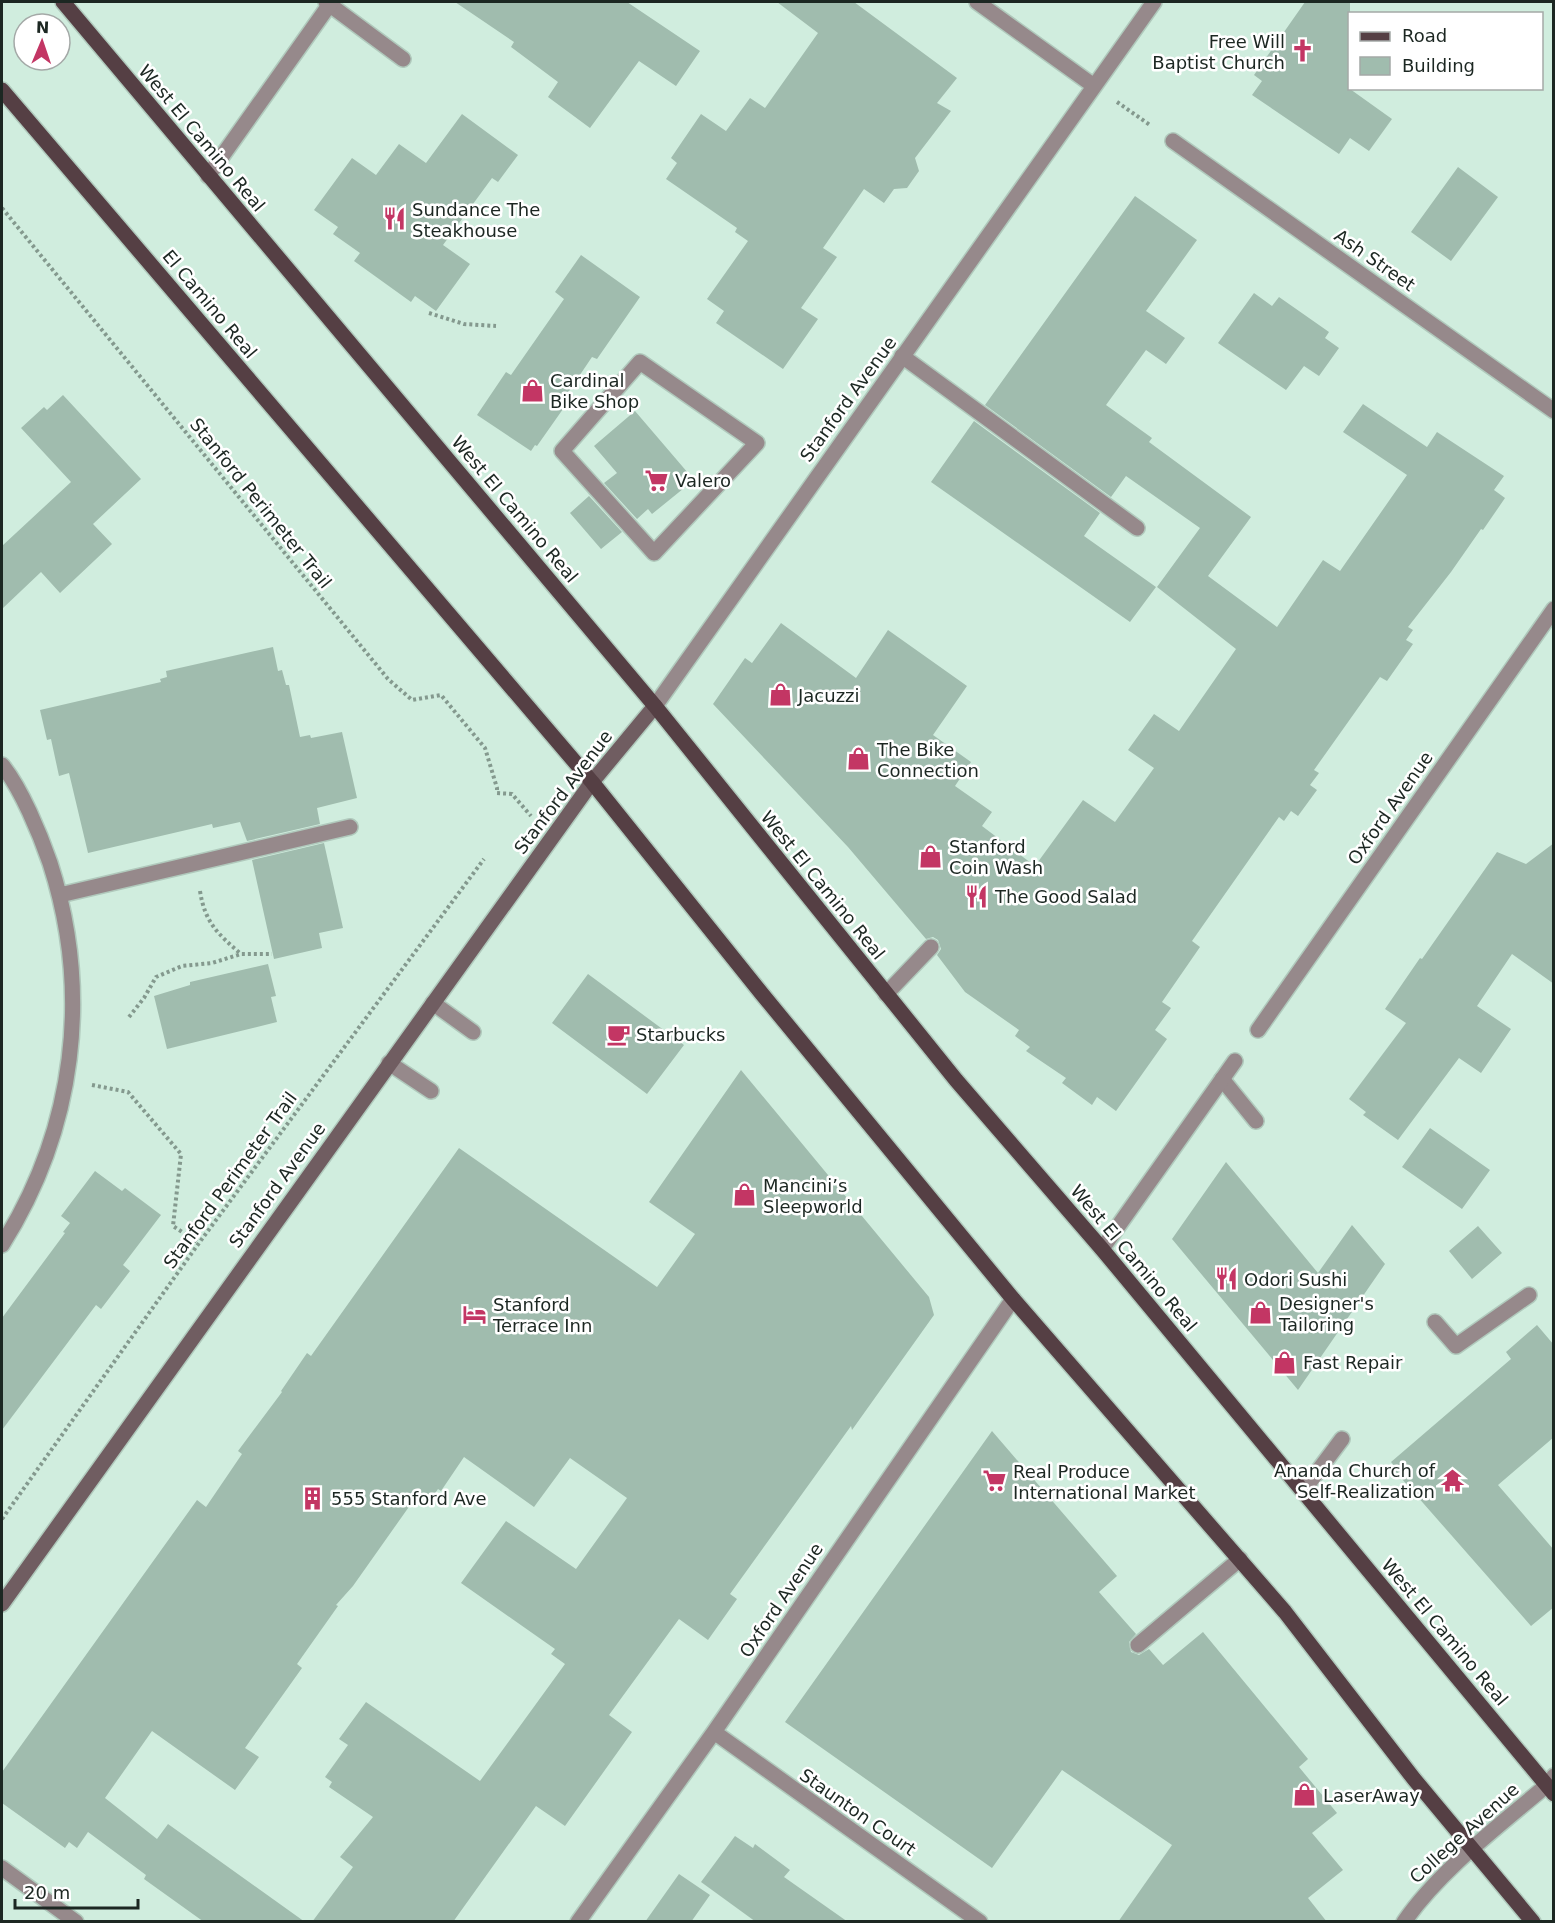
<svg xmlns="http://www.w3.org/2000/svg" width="1555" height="1923" viewBox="0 0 1555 1923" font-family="'DejaVu Sans',sans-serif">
<rect width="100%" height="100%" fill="#d0edde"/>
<path fill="#a0bcae" d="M455,2H627L700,51L676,86L639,61L590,128L548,97L558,82L511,47L514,42Z
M777,2H854L957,78L937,103L951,111L915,158L919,171L907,188L894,189L884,203L864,189L823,248L837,257L801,308L818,319L783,369L716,323L724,311L707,299L748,241L735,232L737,228L666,179L677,163L671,158L701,114L726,131L750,98L765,108L818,33Z
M1305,2H1350V89L1392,119L1369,151L1350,138L1339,154L1252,95L1262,81L1254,75Z
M462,114L518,155L498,182L492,178L443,245L470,264L436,311L415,296L411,302L354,261L360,253L333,234L338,227L314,210L352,158L376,175L399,144L426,163Z
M1458,167L1498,197L1451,261L1411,232Z
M1135,196L1197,240L1146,311L1185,338L1166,364L1146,350L1106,405L1152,438L1149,442L1251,517L1208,576L1277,627L1323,560L1340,571L1407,475L1343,432L1363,404L1427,447L1437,432L1504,476L1494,490L1505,498L1483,530L1481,529L1451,572L1408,627L1413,630L1406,640L1413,644L1387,681L1380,677L1314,770L1319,773L1310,785L1317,790L1298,816L1291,811L1284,821L1279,817L1192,941L1200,947L1162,1002L1171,1008L1155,1030L1167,1039L1116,1111L1097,1097L1092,1105L1062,1083L1066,1078L1026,1051L1030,1047L1015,1036L1019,1030L965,992L937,955L941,949L938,940L933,937L926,939L848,847L713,704L745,658L752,663L781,623L856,678L888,630L967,686L933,735L971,762L955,786L992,812L982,826L1035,866L1083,800L1115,822L1154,768L1128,750L1154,714L1179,731L1236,649L1157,587L1200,528L1126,476L1111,497L985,405Z
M581,255L640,297L597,359L592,357L559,406L563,409L537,446L535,445L531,451L477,415L506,372L511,375L564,299L555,292Z
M1254,293L1272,306L1279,297L1329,332L1325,338L1339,348L1319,376L1304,366L1286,390L1218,343Z
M63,395L141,479L93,524L112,544L60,593L41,572L2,609V546L71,482L21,428L44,407L47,410Z
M635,411L694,480L652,514L648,509L637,519L604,483L617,473L594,446Z
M974,421L1100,513L1084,536L1156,587L1130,622L931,482Z
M589,496L622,532L601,549L570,513Z
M273,647L278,671L282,670L286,685H289L300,737L310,735L311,738L342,732L357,798L317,808L320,824L247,841L240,822L213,828L212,824L88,853L69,773L59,776L51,739L47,740L40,710L161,682L160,679L167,677L166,671Z
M324,843L343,928L319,933L322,948L274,959L252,860Z
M1554,843V984L1512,954L1477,1006L1511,1029L1481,1073L1459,1058L1398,1140L1363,1115L1366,1112L1349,1099L1406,1023L1385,1009L1420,958L1422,959L1497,852L1526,864Z
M268,964L276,996L271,997L277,1022L167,1049L154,996L190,985V982Z
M588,974L684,1045L647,1094L552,1023Z
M741,1070L929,1297L934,1315L852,1430L851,1426L730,1594L737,1599L708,1640L679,1619L609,1715L632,1732L565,1826L536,1806L453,1922H312L353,1867L340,1857L373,1817L329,1787L332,1782L325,1777L348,1745L339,1739L366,1702L480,1781L565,1664L551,1654L555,1649L461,1583L506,1521L576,1569L627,1498L570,1458L534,1507L464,1457L441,1491L438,1489L429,1502L418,1494L353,1586L336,1605L338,1606L297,1664L302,1668L245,1748L259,1757L235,1790L152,1731L105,1798L157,1839L168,1824L305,1922H204L144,1879L146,1875L88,1832L77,1848L69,1842L65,1848L2,1803V1772L197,1500L206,1507L242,1454L238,1451L282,1392L281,1391L307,1353L311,1356L459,1148L657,1287L695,1234L649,1202Z
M1430,1128L1490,1170L1462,1209L1402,1167Z
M1226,1162L1318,1273L1352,1225L1385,1264L1298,1390L1172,1239Z
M95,1171L122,1191L125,1188L161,1215L123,1265L130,1271L101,1309L96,1305L2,1430V1318L65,1233L63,1232L70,1223L61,1216Z
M1478,1226L1502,1253L1472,1279L1449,1251Z
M1537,1325L1554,1345V1437L1498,1485L1554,1550V1607L1531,1626L1395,1471L1397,1469L1391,1462L1511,1359L1506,1352Z
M992,1431L1117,1576L1099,1592L1136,1634L1129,1642L1131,1652L1139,1655L1149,1649L1163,1665L1203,1632L1308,1759L1299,1767L1337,1813L1312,1833L1343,1870L1308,1898L1327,1922H1118L1172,1845L1062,1770L992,1868L785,1722Z
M735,1836L753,1848L755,1844L790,1870L784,1877L848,1922H756L701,1882Z
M679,1874L710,1895L691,1922H645Z"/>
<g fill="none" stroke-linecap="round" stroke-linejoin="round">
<defs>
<path id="lane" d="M326,2L403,59
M902,356L1137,528
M640,362L757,443L654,553L562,451Z
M886,994L931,947
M433,1003L473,1032
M389,1063L431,1091
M1222,1079L1256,1121
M1435,1322L1456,1346L1529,1295
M1303,1491L1342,1439
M1138,1645L1240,1559"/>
<path id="street" d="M977,2L1094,86
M1173,141L1554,411
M208,176L330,4
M655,706L1154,2
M2,765C21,788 40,834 50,863C92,993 75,1129 2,1245
M60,895L350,827
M1258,1030L1554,609
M1102,1249L1235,1061
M714,1732L980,1922
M2,1868L76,1922
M578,1922L714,1732L1013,1299
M1404,1922C1440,1870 1499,1826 1547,1785L1554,1776"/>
<path id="secondary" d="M2,1604L592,782L655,706"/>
<path id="primary" d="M63,2L655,706L956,1080L1102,1249L1554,1794
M2,90L592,782L762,994L1013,1299L1285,1612L1414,1779L1533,1922"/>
</defs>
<use href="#lane" stroke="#b0c9bc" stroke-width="18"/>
<use href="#street" stroke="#b0c9bc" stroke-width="18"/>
<use href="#secondary" stroke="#b0c9bc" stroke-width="18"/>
<use href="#primary" stroke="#b0c9bc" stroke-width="18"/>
<path stroke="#84998e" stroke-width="4" stroke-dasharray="3 3" stroke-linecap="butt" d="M1117,102L1150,125
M2,208L388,679L412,700L441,695L485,748L497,788V793L512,794L531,816
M429,313L464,324L496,326
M200,891C205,923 218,934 241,954
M129,1017L144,998L156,977L182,966L212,963L241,954H272
M92,1085L128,1092L181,1154L173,1226L199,1243
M2,1519L199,1243L484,859"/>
<use href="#lane" stroke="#96898b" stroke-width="15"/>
<use href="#street" stroke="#96898b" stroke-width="15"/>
<use href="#secondary" stroke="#705d61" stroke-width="15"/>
<use href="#primary" stroke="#553f44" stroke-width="15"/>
</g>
<defs>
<symbol id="church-bare" viewBox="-9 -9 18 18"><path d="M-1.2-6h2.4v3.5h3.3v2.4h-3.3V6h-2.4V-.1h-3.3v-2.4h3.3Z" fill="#c33664" stroke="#fff" stroke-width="2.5" paint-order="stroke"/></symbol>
<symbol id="restaurant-bare" viewBox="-9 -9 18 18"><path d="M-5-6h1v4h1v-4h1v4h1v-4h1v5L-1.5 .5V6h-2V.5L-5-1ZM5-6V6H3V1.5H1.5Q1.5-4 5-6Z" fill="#c33664" stroke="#fff" stroke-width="2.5" paint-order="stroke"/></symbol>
<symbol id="shop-bare" viewBox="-9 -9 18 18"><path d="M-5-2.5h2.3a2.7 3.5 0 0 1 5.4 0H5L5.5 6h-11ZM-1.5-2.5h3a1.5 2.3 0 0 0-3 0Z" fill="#c33664" stroke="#fff" stroke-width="2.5" paint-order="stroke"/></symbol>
<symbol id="supermarket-bare" viewBox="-9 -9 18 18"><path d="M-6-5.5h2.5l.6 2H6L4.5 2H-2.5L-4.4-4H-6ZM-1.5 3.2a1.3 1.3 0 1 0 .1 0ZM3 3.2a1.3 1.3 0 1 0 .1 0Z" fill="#c33664" stroke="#fff" stroke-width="2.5" paint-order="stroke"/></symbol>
<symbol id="cafe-bare" viewBox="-9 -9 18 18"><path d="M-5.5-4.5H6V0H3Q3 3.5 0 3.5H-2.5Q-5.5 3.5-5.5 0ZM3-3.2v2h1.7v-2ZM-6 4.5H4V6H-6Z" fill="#c33664" stroke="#fff" stroke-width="2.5" paint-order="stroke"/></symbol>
<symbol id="hotel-bare" viewBox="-9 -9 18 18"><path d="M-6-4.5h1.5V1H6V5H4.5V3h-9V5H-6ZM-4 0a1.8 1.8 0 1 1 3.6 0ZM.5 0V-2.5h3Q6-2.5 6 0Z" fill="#c33664" stroke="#fff" stroke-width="2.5" paint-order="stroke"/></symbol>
<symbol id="temple-bare" viewBox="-9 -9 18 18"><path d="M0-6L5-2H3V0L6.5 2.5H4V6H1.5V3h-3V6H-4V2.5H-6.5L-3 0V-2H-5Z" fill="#c33664" stroke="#fff" stroke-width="2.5" paint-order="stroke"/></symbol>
<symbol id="building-bare" viewBox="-9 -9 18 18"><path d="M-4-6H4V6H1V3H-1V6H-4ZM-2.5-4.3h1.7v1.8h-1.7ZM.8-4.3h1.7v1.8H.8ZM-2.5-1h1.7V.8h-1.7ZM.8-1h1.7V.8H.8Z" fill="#c33664" stroke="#fff" stroke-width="2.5" paint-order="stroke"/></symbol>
</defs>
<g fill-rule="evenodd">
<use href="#church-bare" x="1286" y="34" width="33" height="33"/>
<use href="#restaurant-bare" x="378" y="202" width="33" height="33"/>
<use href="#shop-bare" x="516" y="374" width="33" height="33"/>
<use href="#supermarket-bare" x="640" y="464" width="33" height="33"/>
<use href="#shop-bare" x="764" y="678" width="33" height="33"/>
<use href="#shop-bare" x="842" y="742" width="33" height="33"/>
<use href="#shop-bare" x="914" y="840" width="33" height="33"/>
<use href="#restaurant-bare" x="960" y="880" width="33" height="33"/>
<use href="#cafe-bare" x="602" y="1018" width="33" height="33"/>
<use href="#shop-bare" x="728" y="1178" width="33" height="33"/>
<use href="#restaurant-bare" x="1210" y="1262" width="33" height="33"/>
<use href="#shop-bare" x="1244" y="1296" width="33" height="33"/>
<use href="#hotel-bare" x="458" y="1298" width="33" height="33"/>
<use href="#shop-bare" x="1268" y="1346" width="33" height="33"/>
<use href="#temple-bare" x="1436" y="1464" width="33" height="33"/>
<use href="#supermarket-bare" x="978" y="1464" width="33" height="33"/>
<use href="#building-bare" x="296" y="1482" width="33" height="33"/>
<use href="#shop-bare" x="1288" y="1778" width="33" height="33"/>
</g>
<g text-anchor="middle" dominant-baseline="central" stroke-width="5" stroke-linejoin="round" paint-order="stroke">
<g font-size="18" fill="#1c2722" stroke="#fff" text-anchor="start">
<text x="1285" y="41" text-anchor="end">Free Will<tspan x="1285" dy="21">Baptist Church</tspan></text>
<text x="412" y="209">Sundance The<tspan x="412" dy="21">Steakhouse</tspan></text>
<text x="550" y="380">Cardinal<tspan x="550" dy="21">Bike Shop</tspan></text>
<text x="675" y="480">Valero</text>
<text x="798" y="695">Jacuzzi</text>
<text x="877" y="749">The Bike<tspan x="877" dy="21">Connection</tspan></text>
<text x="949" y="846">Stanford<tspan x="949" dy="21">Coin Wash</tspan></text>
<text x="995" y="896">The Good Salad</text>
<text x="636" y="1034">Starbucks</text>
<text x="763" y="1185">Mancini’s<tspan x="763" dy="21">Sleepworld</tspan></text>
<text x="1244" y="1279">Odori Sushi</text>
<text x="1279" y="1303">Designer's<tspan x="1279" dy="21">Tailoring</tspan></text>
<text x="493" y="1304">Stanford<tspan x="493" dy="21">Terrace Inn</tspan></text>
<text x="1303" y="1362">Fast Repair</text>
<text x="1435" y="1470" text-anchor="end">Ananda Church of<tspan x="1435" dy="21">Self-Realization</tspan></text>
<text x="1013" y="1471">Real Produce<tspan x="1013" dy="21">International Market</tspan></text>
<text x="331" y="1498">555 Stanford Ave</text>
<text x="1323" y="1795">LaserAway</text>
</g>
<g font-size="18" fill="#1c2722" stroke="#fff">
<text transform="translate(202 138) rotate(50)">West El Camino Real</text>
<text transform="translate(1375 260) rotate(35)">Ash Street</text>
<text transform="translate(210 304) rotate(50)">El Camino Real</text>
<text transform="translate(848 399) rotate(-54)">Stanford Avenue</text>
<text transform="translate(261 503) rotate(51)">Stanford Perimeter Trail</text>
<text transform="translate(515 509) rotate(50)">West El Camino Real</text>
<text transform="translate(563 792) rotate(-53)">Stanford Avenue</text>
<text transform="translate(1390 808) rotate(-55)">Oxford Avenue</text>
<text transform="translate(823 885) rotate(51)">West El Camino Real</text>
<text transform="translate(230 1180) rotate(-54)">Stanford Perimeter Trail</text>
<text transform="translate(277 1185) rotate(-54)">Stanford Avenue</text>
<text transform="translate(1134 1258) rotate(50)">West El Camino Real</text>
<text transform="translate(781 1600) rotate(-56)">Oxford Avenue</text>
<text transform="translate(1445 1632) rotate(50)">West El Camino Real</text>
<text transform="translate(858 1812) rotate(35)">Staunton Court</text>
<text transform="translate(1464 1833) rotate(-42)">College Avenue</text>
</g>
</g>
<rect width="1555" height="1923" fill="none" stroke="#1c2722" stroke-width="6"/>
<rect x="1348" y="12" width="195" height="78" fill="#ffffff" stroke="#a4a9a7" stroke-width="1.5"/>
<rect x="1360" y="32" width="30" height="9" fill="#553f44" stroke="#a4a9a7" stroke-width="1.5"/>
<text x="1402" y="42" font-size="18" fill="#1c2722">Road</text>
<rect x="1360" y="57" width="30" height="18" fill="#a0bcae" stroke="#a4a9a7" stroke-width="1.5"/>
<text x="1402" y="72" font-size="18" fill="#1c2722">Building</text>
<g transform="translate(42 42) rotate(2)"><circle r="28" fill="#ffffff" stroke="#a4a9a7" stroke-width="1.5"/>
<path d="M0-4.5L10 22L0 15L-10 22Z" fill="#c33664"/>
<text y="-9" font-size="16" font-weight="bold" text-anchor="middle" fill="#1c2722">N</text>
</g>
<path d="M15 1899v9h123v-9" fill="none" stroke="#1c2722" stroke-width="3"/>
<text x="24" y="1899" font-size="18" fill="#1c2722" stroke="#ffffff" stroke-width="4.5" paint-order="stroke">20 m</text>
</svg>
